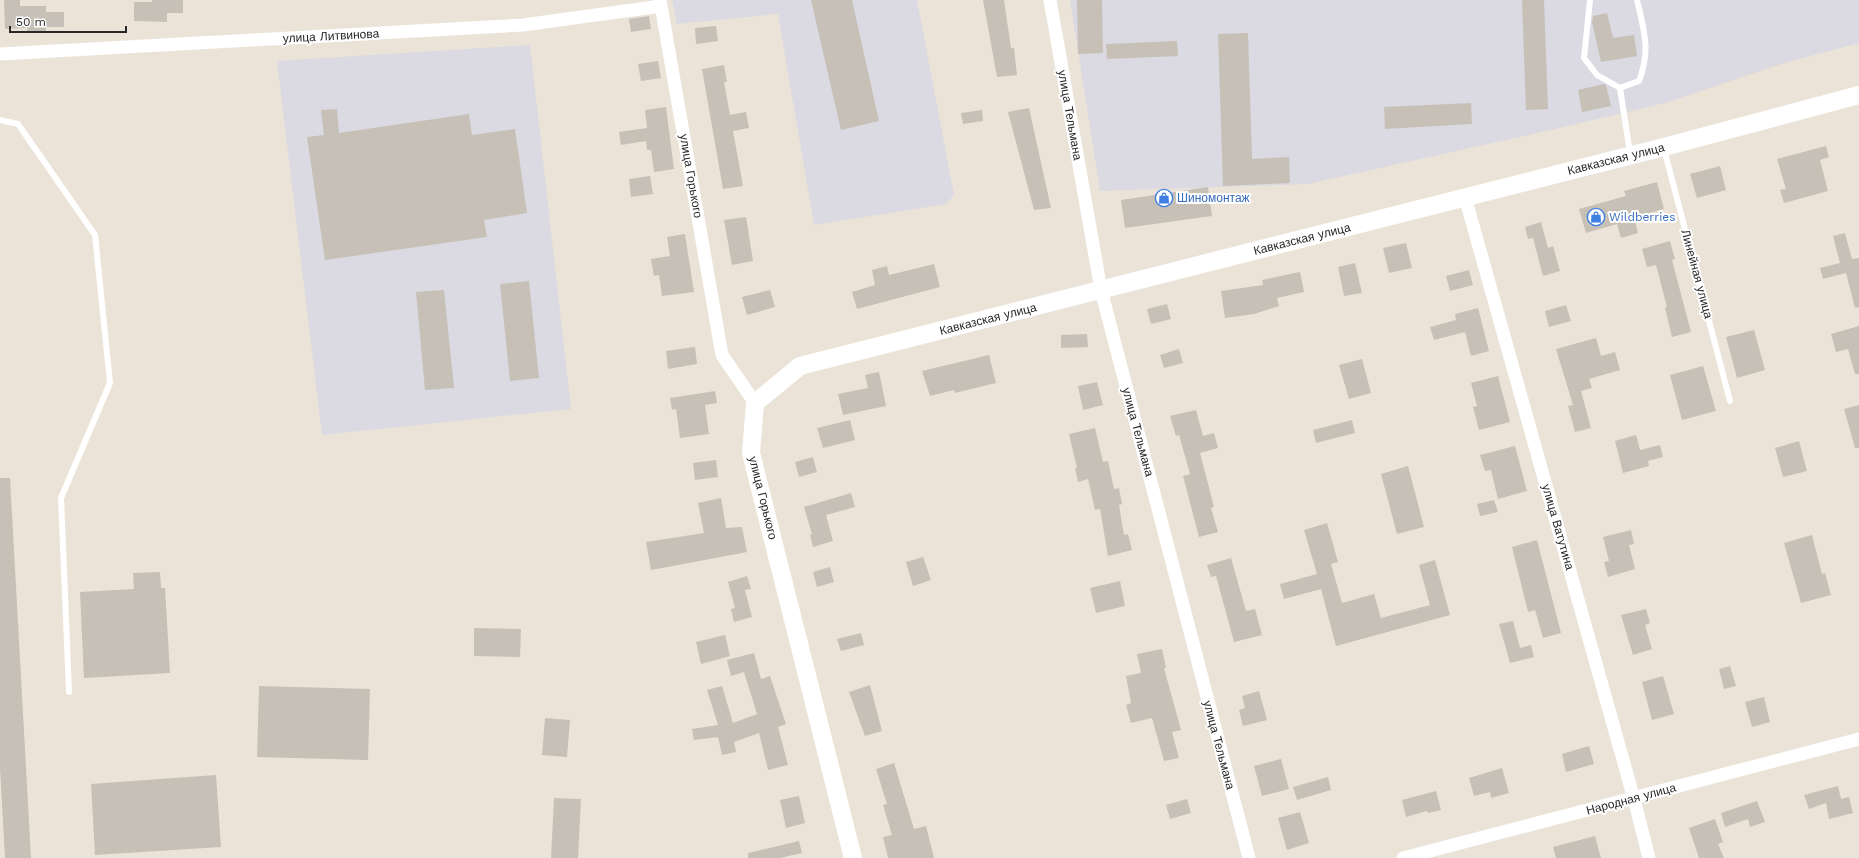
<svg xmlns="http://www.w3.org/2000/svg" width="1859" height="858" viewBox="0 0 1859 858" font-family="'Work Sans',sans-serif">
<rect width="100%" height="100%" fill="#ebe3d7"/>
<path fill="#dbd9e2" d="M672,0H917L954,195L946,204L814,225L778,14L677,24Z
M1070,0H1859V43L1784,63L1665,103L1551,130L1308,184L1100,191Z
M530,45L571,409L322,435L277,61Z"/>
<path fill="#c6c0b7" d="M4,0H20V6H46V12H64V27H46V31H27V28L5,29Z
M152,0H183V13H167V22L134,21V2H152Z
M811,0H852L879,121L841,130Z
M983,0H1004L1011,48H1014L1017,75L997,77Z
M1077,0H1102L1103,53L1078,54Z
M1522,0H1544L1548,109L1526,110Z
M1607,13L1613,38L1634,35L1637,56L1601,62L1592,22L1593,16Z
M649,16L651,29L631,32L629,19Z
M716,26L718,41L696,44L695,28Z
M1248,33L1252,159L1289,157L1290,183L1223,186L1218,34Z
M1177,41L1178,56L1107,59L1106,44Z
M658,61L661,78L641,81L638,64Z
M724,65L727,82H724L730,115L746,112L749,128L733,131L743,186L723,189L702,69Z
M1604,84L1606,85L1611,106L1582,112L1578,90Z
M1471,103L1472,124L1385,129L1384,107Z
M666,107L674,169L654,172L651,150H647L646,141L621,145L619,132L647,128L645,110Z
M1029,108L1051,208L1034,210L1008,112Z
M337,109L339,133L469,114L472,135L515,129L527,213L484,220L487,237L325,260L307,137L324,135L321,110Z
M982,110L983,121L963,124L961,113Z
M1826,146L1829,157L1820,160L1828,191L1784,203L1780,190L1786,189L1777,159Z
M1720,166L1726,190L1697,198L1690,174Z
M650,176L653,194L631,197L629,179Z
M1657,182L1664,209L1634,217L1638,233L1621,238L1617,224L1586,233L1579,209L1626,196L1624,191Z
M1208,187L1212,216L1125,228L1121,200Z
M746,217L753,261L732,265L724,220Z
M1541,222L1548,248L1553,246L1560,271L1543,276L1533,238L1528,239L1525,227Z
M1845,233L1852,259L1859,258V307L1855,308L1846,273L1823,279L1820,268L1840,263L1833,236Z
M685,234L694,292L662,296L659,275L654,276L651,259L670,256L667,237Z
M1670,241L1675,259L1672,260L1691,332L1672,337L1665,308L1667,307L1656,265L1647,267L1642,249Z
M1406,243L1412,268L1389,273L1383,248Z
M1355,263L1362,293L1344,296L1338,267Z
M934,264L940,287L857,309L852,292L875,285L872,270L887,266L889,275Z
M1469,270L1473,285L1450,291L1446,276Z
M1300,272L1304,292L1277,298L1279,306L1254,314L1225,318L1221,291L1263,285L1262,280Z
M529,281L539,378L510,381L500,284Z
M444,290L454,388L425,390L416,292Z
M770,290L775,307L747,315L742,297Z
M1167,304L1171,319L1151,324L1147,309Z
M1566,305L1571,321L1549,327L1545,311Z
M1478,308L1489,351L1471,356L1465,332L1434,340L1430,327L1456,320L1455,314Z
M1859,326V374H1855L1848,349L1836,352L1831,334Z
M1754,330L1765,370L1737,378L1726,337Z
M1087,334L1088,347L1061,348V335Z
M1596,338L1601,356L1615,352L1620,370L1589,379L1592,388L1581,391L1591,428L1575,432L1568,406L1573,405L1556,349Z
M695,347L697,364L668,369L666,351Z
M1179,349L1183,363L1164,368L1160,355Z
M989,355L996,383L955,393L954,390L930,396L922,371Z
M1362,359L1371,393L1349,399L1339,365Z
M1703,366L1716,411L1682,420L1670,375Z
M879,372L886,406L843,415L838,394L868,388L865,375Z
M1498,376L1510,422L1479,430L1473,407L1477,406L1471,383Z
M1097,382L1103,405L1083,410L1078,386Z
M715,391L717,403L705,405L709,434L680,438L676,409L672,410L670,398Z
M1859,405V448H1855L1844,409Z
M1196,410L1203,436L1214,433L1218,448L1200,453L1214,507L1211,508L1218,532L1199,537L1183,476L1190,474L1179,435L1176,436L1170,416Z
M850,420L855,440L823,448L817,428Z
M1352,420L1355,433L1316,443L1313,430Z
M1095,428L1103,462L1108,461L1114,489L1119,488L1122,504L1119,505L1124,535L1128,534L1132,550L1108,556L1100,509L1095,510L1088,479L1078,482L1075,468H1077L1069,434Z
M1636,435L1640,450L1660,445L1663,457L1648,461L1649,466L1623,473L1615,441Z
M1799,441L1807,471L1783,477L1775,448Z
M1515,446L1527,491L1498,499L1491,470L1485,471L1480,455Z
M813,457L817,472L799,477L795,462Z
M716,460L718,477L695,480L693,463Z
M1408,466L1424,527L1397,534L1381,474Z
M0,478H10L31,858H5L0,768Z
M851,493L855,507L826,515L833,541L813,547L810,535L812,534L804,507Z
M721,498L726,528L742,527L747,552L651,570L646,542L704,533L698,503Z
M1494,500L1498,512L1480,516L1477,504Z
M1327,523L1338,562L1331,564L1342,603L1374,594L1381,618L1430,605L1419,565L1435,560L1450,615L1336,646L1321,589L1284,599L1280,584L1317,574L1304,530Z
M1631,530L1634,544L1629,545L1635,569L1608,577L1604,562L1609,561L1603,537Z
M1812,535L1822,574L1825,573L1831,595L1801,603L1784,543Z
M1537,540L1561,633L1543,638L1535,610L1528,612L1512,547Z
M923,557L931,580L913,586L906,562Z
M1231,558L1246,611L1255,609L1262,635L1234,642L1216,576L1211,577L1207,565Z
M830,567L834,582L817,587L813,572Z
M160,572L161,588H165L170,673L84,678L80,592L134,589L133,573Z
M747,576L751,589L745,590L752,617L734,622L731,609L735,608L728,582Z
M1120,581L1125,606L1096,613L1090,588Z
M1646,609L1650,623L1645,625L1652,649L1633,655L1621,615Z
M1513,621L1520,648L1531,645L1534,657L1510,663L1499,624Z
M474,628L521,629L520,657L474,656Z
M861,633L864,645L841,651L837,639Z
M725,635L730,656L701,664L696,642Z
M1162,649L1166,668H1164L1181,730L1172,732L1179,758L1164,761L1152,718L1131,723L1126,705L1131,703L1126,676L1141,673L1137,654Z
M754,653L761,679L770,676L786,724L778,727L788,765L768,770L759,733L734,742L736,752L722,755L718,737L694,740L692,729L718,725L707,690L722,686L733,723L757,714L744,672L731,676L727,660Z
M1730,666L1736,686L1724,689L1719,669Z
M1663,676L1674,714L1652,720L1642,682Z
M870,685L882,731L865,736L849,692Z
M259,686L370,689L368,760L257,757Z
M1259,691L1267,720L1243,726L1239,710L1245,708L1242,696Z
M1764,697L1770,722L1752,727L1745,702Z
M545,718L570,720L567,757L542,755Z
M1589,746L1594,764L1566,772L1562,754Z
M1281,759L1289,789L1262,796L1254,766Z
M894,763L914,829L926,826L934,858H888L883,837L892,835L883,805L887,804L876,769Z
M1502,768L1509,793L1491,798L1490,792L1474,796L1469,778Z
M216,775L221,847L95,855L91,784Z
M1328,777L1331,790L1297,800L1293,787Z
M1838,786L1841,799L1849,797L1853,813L1829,819L1826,803L1809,809L1804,795Z
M1436,791L1441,810L1428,813L1427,811L1406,817L1402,800Z
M799,796L805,823L786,828L780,800Z
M554,798L581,799L578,858H551Z
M1187,799L1191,813L1170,819L1166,805Z
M1757,801L1765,822L1750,827L1748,819L1725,827L1721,813Z
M1300,812L1309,843L1287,850L1278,818Z
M1715,819L1723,842L1718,844L1724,858H1699L1689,828Z
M1595,836L1601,858H1556L1553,847Z
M799,841L802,853L780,858H748V853Z"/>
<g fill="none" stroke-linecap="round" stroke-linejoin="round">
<path stroke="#fff" stroke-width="6" d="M1590,0L1584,58L1597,75L1620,88L1630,153
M1620,88L1639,81C1651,50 1644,30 1637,0
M0,120L18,124L95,235L110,383L61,498L69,692
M1664,149L1730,401"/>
<path stroke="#fff" stroke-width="13" d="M660,0L722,355L755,403
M1050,0L1101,290L1249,858
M0,54L523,25L661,6
M1465,197L1634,799L1649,858
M1403,858L1859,739"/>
<path stroke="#fff" stroke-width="18" d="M853,858L751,453L755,403L800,366L1664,147L1859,95"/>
</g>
<defs>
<symbol id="shop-ring" viewBox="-11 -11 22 22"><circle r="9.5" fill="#fff" stroke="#3f7fe0" stroke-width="1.5"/><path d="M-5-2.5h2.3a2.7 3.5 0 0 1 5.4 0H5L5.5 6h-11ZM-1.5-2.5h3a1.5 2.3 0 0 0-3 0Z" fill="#3f7fe0"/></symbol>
</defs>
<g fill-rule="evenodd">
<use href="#shop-ring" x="1154" y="188" width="20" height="20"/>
<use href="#shop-ring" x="1586" y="207" width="20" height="20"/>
</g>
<g text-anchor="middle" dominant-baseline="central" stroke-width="4" stroke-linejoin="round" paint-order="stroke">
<g font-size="12" fill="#272727" stroke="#fff">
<text transform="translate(331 36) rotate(-3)">улица Литвинова</text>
<text transform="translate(1070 115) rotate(80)">улица Тельмана</text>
<text transform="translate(1616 159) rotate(-14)">Кавказская улица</text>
<text transform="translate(691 176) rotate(80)">улица Горького</text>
<text transform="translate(1302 239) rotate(-14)">Кавказская улица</text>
<text transform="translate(1697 274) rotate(75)">Линейная улица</text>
<text transform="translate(988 319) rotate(-14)">Кавказская улица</text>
<text transform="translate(1138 432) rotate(75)">улица Тельмана</text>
<text transform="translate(763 498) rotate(76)">улица Горького</text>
<text transform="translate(1558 527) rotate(74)">улица Ватутина</text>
<text transform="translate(1219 745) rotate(75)">улица Тельмана</text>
<text transform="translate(1631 799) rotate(-15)">Народная улица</text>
</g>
<g font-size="12" fill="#366cbe" stroke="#fff" text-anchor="start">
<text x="1177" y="198">Шиномонтаж</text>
<text x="1609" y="217">Wildberries</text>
</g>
</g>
<path d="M10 26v6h116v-6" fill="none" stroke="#272727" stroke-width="2"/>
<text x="16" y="26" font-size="12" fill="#272727" stroke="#ffffff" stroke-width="3" paint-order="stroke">50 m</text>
</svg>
